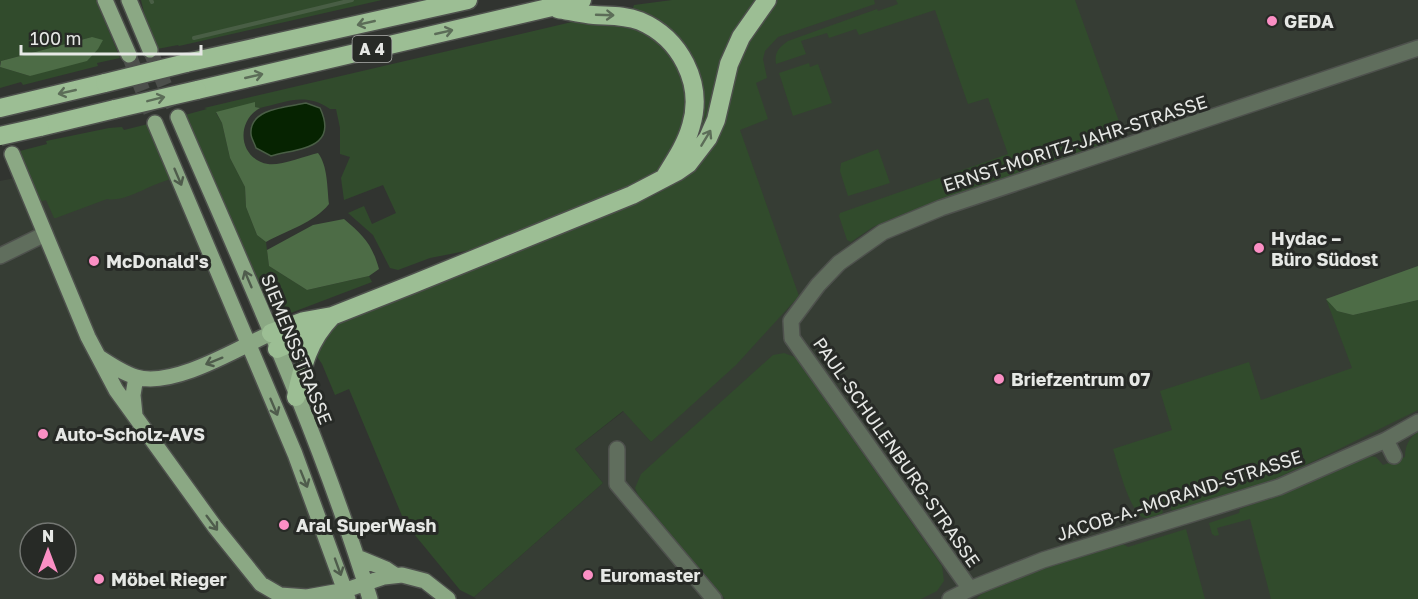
<svg xmlns="http://www.w3.org/2000/svg" width="1418" height="599" viewBox="0 0 1418 599" font-family="'Golos Text',sans-serif">
<rect width="100%" height="100%" fill="#313430"/>
<path fill="#363d34" fill-rule="evenodd" d="M801,0H1418V599H476L474,597L603,483L575,449L624,411L651,442L798,296L739,129L756,83L750,64Z
M158,148L246,350L342,599H0V181ZM30,533H66V569H30Z"/>
<path fill="#314b2c" d="M0,0H96L120,58L97,63L98,66L23,85L21,82L0,88V67L30,76L92,37L1,61L0,63Z
M141,0H382L179,46L178,45L157,49L147,25Z
M672,0H757C722,39 724,91 701,135C697,143 690,150 685,158L699,86L632,11L634,5Z
M774,0H874L875,4L778,37L765,51L763,59L767,78L756,83L768,119L740,130L799,296L736,365L651,442L623,411L575,449L603,483L474,597L460,590L405,523L349,389L335,395L322,364L316,355C322,338 329,330 344,321L655,195L679,181L696,166L741,49Z
M896,0H1075L1125,138L906,213L873,227L851,242L847,240L839,216L840,213L1008,154L988,98L968,104L935,10L859,35L856,29L829,38L827,33L801,41L806,54L776,64C774,53 779,47 788,41L877,9L878,11L898,4Z
M576,21H616L652,34L682,70L689,116L662,168L646,179L622,192L476,249L430,258L398,270L390,268L373,235L348,213L364,206L372,224L396,213L383,185L344,200L341,178L350,157L340,154V128L336,109H330C305,92 287,102 260,108L255,107V103L216,113L222,123L230,158L245,187L246,207L257,235L266,242L269,266L307,290L369,276L372,282L288,314L285,308L272,302L266,304L185,115L207,109L204,108Z
M809,63L810,67L818,64L832,103L793,116L779,73Z
M148,124L172,179C152,183 125,203 107,199L56,218H54L46,200L37,203L16,152L47,144L46,141L109,128L122,127L124,130Z
M878,149L890,183L848,196L840,171L841,163Z
M1326,299L1337,311L1353,315L1418,300V410L1327,455L1262,485L1172,511L1169,502L1161,505L1163,513C1158,515 1150,519 1145,518C1130,515 1118,464 1113,449L1172,430L1160,391L1249,362L1261,400L1352,368Z
M784,353L795,357L942,566L944,581L937,591L921,599H725L638,495L635,488L641,474L773,355Z
M1418,431V599H1271L1250,519L1217,528L1219,535L1215,536L1212,534L1209,523L1239,513L1240,509L1314,481L1369,456L1376,457L1383,465L1405,457C1405,445 1409,439 1418,431Z
M1186,529L1205,599H977C986,582 1100,552 1123,544L1128,547Z"/>
<path fill="#4d6c46" d="M92,37L103,40L98,49L87,61L30,76L0,67L1,61Z
M255,102V107L260,108C235,122 239,159 268,164C280,166 305,156 318,153C328,166 327,188 329,204C314,223 287,230 266,242L257,235L246,207L245,187L230,158L222,123L216,112Z
M344,219C363,235 372,244 379,269L369,276L307,290L269,266L267,250L313,225Z
M1418,266V300L1353,315L1337,311L1326,299Z"/>
<path fill="#062301" stroke="#495e45" stroke-width="1.5" d="M306,103L320,108C339,149 299,148 271,156L256,148C255,144 251,138 251,134C249,108 288,107 306,103Z"/>
<g fill="none" stroke-linecap="round" stroke-linejoin="round">
<path stroke="#495e45" stroke-width="4" d="M151,0L152,2
M194,38L352,0"/>
<path stroke="#4c4f4b" stroke-width="15" stroke-dasharray="15 8" stroke-linecap="butt" d="M150,50L178,117
M129,55L155,123"/>
<defs>
<path id="minor" d="M0,256L45,234
M1386,440L1394,456
M617,449V484L714,599
M970,589L792,338L791,321L818,285L839,263L883,232L941,208L1418,48
M950,599L970,589L1043,560L1279,487L1386,440L1418,422"/>
<path id="major" d="M105,0L129,55
M129,0L150,50
M178,117C246,275 320,434 370,599
M155,123L295,454L348,599
M12,154L88,337L116,390L215,527L261,584L280,595L307,597L346,590L384,577L402,575L425,581L448,599
M99,357C111,365 123,373 136,377C173,388 237,349 271,333
M135,415L133,395L136,377
M357,557L386,569L395,575"/>
<path id="highway" d="M558,9C570,11 582,14 594,15C609,16 625,15 640,21C680,38 704,83 691,126C686,144 676,159 666,175
M186,63L468,0
M197,90L582,0
M0,108L105,83
M40,127L115,109
M271,333L304,321L332,316L413,284L632,195L678,171L688,164L708,138L716,120L729,64L741,37L767,0
M277,349L317,332
M296,397C303,364 308,341 332,316"/>
</defs>
<use href="#minor" stroke="#4e514d" stroke-width="18"/>
<use href="#major" stroke="#4e514d" stroke-width="18"/>
<use href="#highway" stroke="#4e514d" stroke-width="21"/>
<use href="#minor" stroke="#606e5d" stroke-width="15"/>
<use href="#major" stroke="#8ba884" stroke-width="15"/>
<use href="#highway" stroke="#9cbe94" stroke-width="18"/>
<defs>
<path id="highway-bridge" d="M105,83L186,63
M115,109L197,90
M0,136L40,127"/>
</defs>
<use href="#highway-bridge" stroke="#4e514d" stroke-width="21" stroke-linecap="butt"/>
<use href="#highway-bridge" stroke="#9cbe94" stroke-width="18"/>
</g>
<defs><path id="oneway-shaft" d="M-6 0H5M1.5-3L5.5 0L1.5 3" fill="none" stroke-width="1.6" stroke-linecap="round" stroke-linejoin="round" transform="scale(1.5)"/></defs>
<g stroke="#5c6d58">
<use href="#oneway-shaft" transform="translate(605 15) rotate(2)"/>
<use href="#oneway-shaft" transform="translate(366 23) rotate(167)"/>
<use href="#oneway-shaft" transform="translate(444 32) rotate(-13)"/>
<use href="#oneway-shaft" transform="translate(254 76) rotate(-13)"/>
<use href="#oneway-shaft" transform="translate(67 92) rotate(167)"/>
<use href="#oneway-shaft" transform="translate(156 99) rotate(-14)"/>
<use href="#oneway-shaft" transform="translate(706 138) rotate(-59)"/>
</g>
<g stroke="#4f5c4c">
<use href="#oneway-shaft" transform="translate(178 177) rotate(67)"/>
<use href="#oneway-shaft" transform="translate(248 279) rotate(-113)"/>
<use href="#oneway-shaft" transform="translate(214 361) rotate(158)"/>
<use href="#oneway-shaft" transform="translate(274 407) rotate(67)"/>
<use href="#oneway-shaft" transform="translate(304 479) rotate(68)"/>
<use href="#oneway-shaft" transform="translate(212 523) rotate(53)"/>
<use href="#oneway-shaft" transform="translate(338 567) rotate(70)"/>
</g>
<g fill="#fb8fc4" stroke="#272a26" stroke-width="2">
<circle cx="1272" cy="21" r="6"/>
<circle cx="1259" cy="248" r="6"/>
<circle cx="94" cy="261" r="6"/>
<circle cx="999" cy="379" r="6"/>
<circle cx="43" cy="434" r="6"/>
<circle cx="284" cy="525" r="6"/>
<circle cx="588" cy="575" r="6"/>
<circle cx="99" cy="579" r="6"/>
</g>
<g text-anchor="middle" dominant-baseline="central" stroke-width="6" stroke-linejoin="round" paint-order="stroke">
<rect fill="#272a26" stroke="#adafac" stroke-width="1.5" x="352.5" y="36" width="39" height="26" rx="4.5"/>
<g font-size="16" font-weight="bold" fill="#e6e8e5">
<text x="372" y="49">A 4</text>
</g>
<g font-size="18" font-weight="bold" fill="#e6e8e5" stroke="#272a26" text-anchor="start">
<text x="1284" y="21">GEDA</text>
<text x="1271" y="238">Hydac –<tspan x="1271" dy="21">Büro Südost</tspan></text>
<text x="106" y="261">McDonald's</text>
<text x="1011" y="379">Briefzentrum 07</text>
<text x="55" y="434">Auto-Scholz-AVS</text>
<text x="296" y="525">Aral SuperWash</text>
<text x="600" y="575">Euromaster</text>
<text x="111" y="579">Möbel Rieger</text>
</g>
<g font-size="18" fill="#e6e8e5" stroke="#272a26">
<text transform="translate(1075 143) rotate(-18)">ERNST-MORITZ-JAHR-STRASSE</text>
<text transform="translate(297 349) rotate(68)">SIEMENSSTRASSE</text>
<text transform="translate(897 452) rotate(55)">PAUL-SCHULENBURG-STRASSE</text>
<text transform="translate(1179 495) rotate(-18)">JACOB-A.-MORAND-STRASSE</text>
</g>
</g>
<g transform="translate(48 551)"><circle r="28" fill="#272a26" stroke="#737672" stroke-width="1.5"/>
<path d="M0-4.5L10 22L0 15L-10 22Z" fill="#fb8fc4"/>
<text y="-9" font-size="16" font-weight="bold" text-anchor="middle" fill="#e6e8e5">N</text>
</g>
<path d="M21 45v9h180v-9" fill="none" stroke="#e6e8e5" stroke-width="3"/>
<text x="30" y="45" font-size="18" fill="#e6e8e5" stroke="#272a26" stroke-width="4.5" paint-order="stroke">100 m</text>
</svg>
